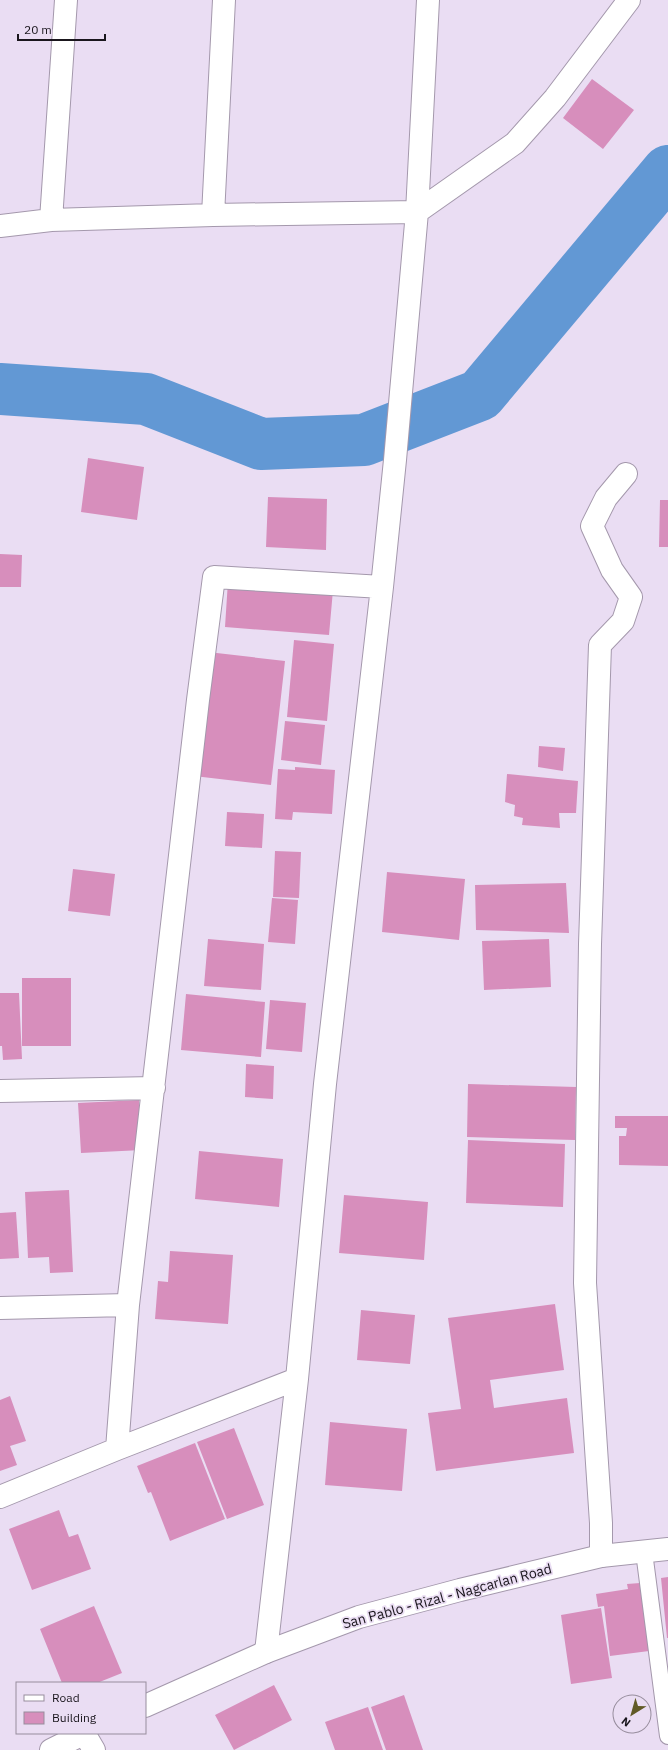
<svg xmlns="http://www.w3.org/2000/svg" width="668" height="1750" viewBox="0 0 668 1750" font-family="'IBM Plex Sans',sans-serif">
<rect width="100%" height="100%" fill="#eaddf3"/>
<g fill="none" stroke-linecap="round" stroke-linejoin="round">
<path stroke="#6298d4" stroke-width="52" d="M0,389L146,399L261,444L364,440L480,395L668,171"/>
</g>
<path fill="#d78ebc" d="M592,79L634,110L603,149L563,118Z
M88,458L144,467L137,520L81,512Z
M268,497L327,499L326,550L266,547Z
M660,500H668V547H659Z
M0,554L22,555L21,587H0Z
M228,581L333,590L329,635L225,627Z
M294,640L334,644L327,721L287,717Z
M208,652L285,661L271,785L194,776Z
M285,721L325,725L321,765L281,760Z
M539,746L565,748L563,771L538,767Z
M295,767L335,770L332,814L293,812L292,820L275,819L278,769L295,770Z
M507,774L578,781L576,813H559L560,828L522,825L523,818L514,816L515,805L505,802Z
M227,812L264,814L262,848L225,846Z
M275,851L301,852L299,898L273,897Z
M73,869L115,874L110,916L68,911Z
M387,872L465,879L459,940L382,932Z
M566,883L569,933L476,930L475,885Z
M272,898L298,900L295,944L268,942Z
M208,939L264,944L261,990L204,986Z
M549,939L551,987L484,990L482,941Z
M22,978H71V1046H22Z
M0,993H19L22,1059L3,1060L2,1046H0Z
M186,994L265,1002L261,1057L181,1050Z
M270,1000L306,1003L302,1052L266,1049Z
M246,1064L274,1066L273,1099L245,1097Z
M468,1084L576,1087L575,1140L467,1137Z
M139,1100L142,1150L81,1153L78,1103Z
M615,1116H668V1166L619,1165V1136H626L627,1128H615Z
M468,1140L565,1144L563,1207L466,1203Z
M199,1151L283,1159L279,1207L195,1199Z
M69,1190L73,1272L50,1273L49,1257L28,1258L25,1192Z
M344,1195L428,1202L424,1260L339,1253Z
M16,1212L19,1258L0,1259V1213Z
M170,1251L233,1255L228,1324L155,1319L158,1281L168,1282Z
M555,1304L564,1370L490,1380L494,1408L567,1398L574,1453L436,1471L428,1413L461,1409L448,1318Z
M361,1310L415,1315L410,1364L357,1360Z
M10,1396L26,1441L10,1446L17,1465L0,1471V1400Z
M330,1422L407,1429L402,1491L325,1485Z
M234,1428L264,1505L227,1519L197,1442Z
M195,1443L225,1519L170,1541L151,1492L148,1493L137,1466Z
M59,1510L69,1537L78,1534L91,1569L32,1590L9,1529Z
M668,1577V1638H667L661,1578Z
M640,1583L649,1651L610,1656L604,1606L598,1607L596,1594L628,1589L627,1584Z
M94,1606L122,1673L97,1683H62L40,1629Z
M601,1608L612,1678L571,1684L561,1615Z
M274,1685L292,1720L234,1750L215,1715Z
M404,1695L423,1750H386L371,1707Z
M368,1707L383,1750H335L325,1722Z"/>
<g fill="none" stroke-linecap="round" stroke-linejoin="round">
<defs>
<path id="service" d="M644,1552L668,1736"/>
<path id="minor" d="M213,215L224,0
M51,220L66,0
M0,226L51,220L213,215L417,212L515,143L555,98L629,0
M0,1091L154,1088
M0,1308L128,1305
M117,1449L128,1305L198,700L214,577L382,587
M0,1497L117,1449L297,1379
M601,1556V1523L585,1283L590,944L600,645L623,621L631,597L612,570L592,526L606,498L626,474
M266,1652L297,1379L325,1084L382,587L395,460L417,212L428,0
M84,1733L94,1750"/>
<path id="secondary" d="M145,1706L266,1652L359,1617L460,1590L601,1556L668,1549
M51,1750L85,1733"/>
</defs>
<use href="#service" stroke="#a498ac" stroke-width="18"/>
<use href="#minor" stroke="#a498ac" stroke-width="24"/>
<use href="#secondary" stroke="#a498ac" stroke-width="24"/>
<use href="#service" stroke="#fff" stroke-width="16"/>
<use href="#minor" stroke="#fff" stroke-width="22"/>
<use href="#secondary" stroke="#fff" stroke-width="22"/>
</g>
<g text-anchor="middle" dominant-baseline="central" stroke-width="3.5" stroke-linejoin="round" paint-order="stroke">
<g font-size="14" fill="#1a161d" stroke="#eaddf3">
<text transform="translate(447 1596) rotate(-15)">San Pablo - Rizal - Nagcarlan Road</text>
</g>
</g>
<rect x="16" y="1682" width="130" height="52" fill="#eaddf3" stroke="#978d9d"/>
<rect x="24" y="1695" width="20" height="6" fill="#ffffff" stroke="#978d9d"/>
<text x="52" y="1702" font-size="12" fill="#1a161d">Road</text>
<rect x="24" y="1712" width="20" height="12" fill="#d78ebc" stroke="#978d9d"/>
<text x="52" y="1722" font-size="12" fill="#1a161d">Building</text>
<g transform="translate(632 1714) rotate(217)"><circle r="19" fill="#eaddf3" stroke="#978d9d"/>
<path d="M0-3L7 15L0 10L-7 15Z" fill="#615a26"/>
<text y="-6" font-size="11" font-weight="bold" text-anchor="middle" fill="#1a161d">N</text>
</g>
<path d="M18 34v6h87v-6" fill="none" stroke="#1a161d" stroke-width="2"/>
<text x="24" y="34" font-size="12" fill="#1a161d" stroke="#eaddf3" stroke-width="3" paint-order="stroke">20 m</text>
</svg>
